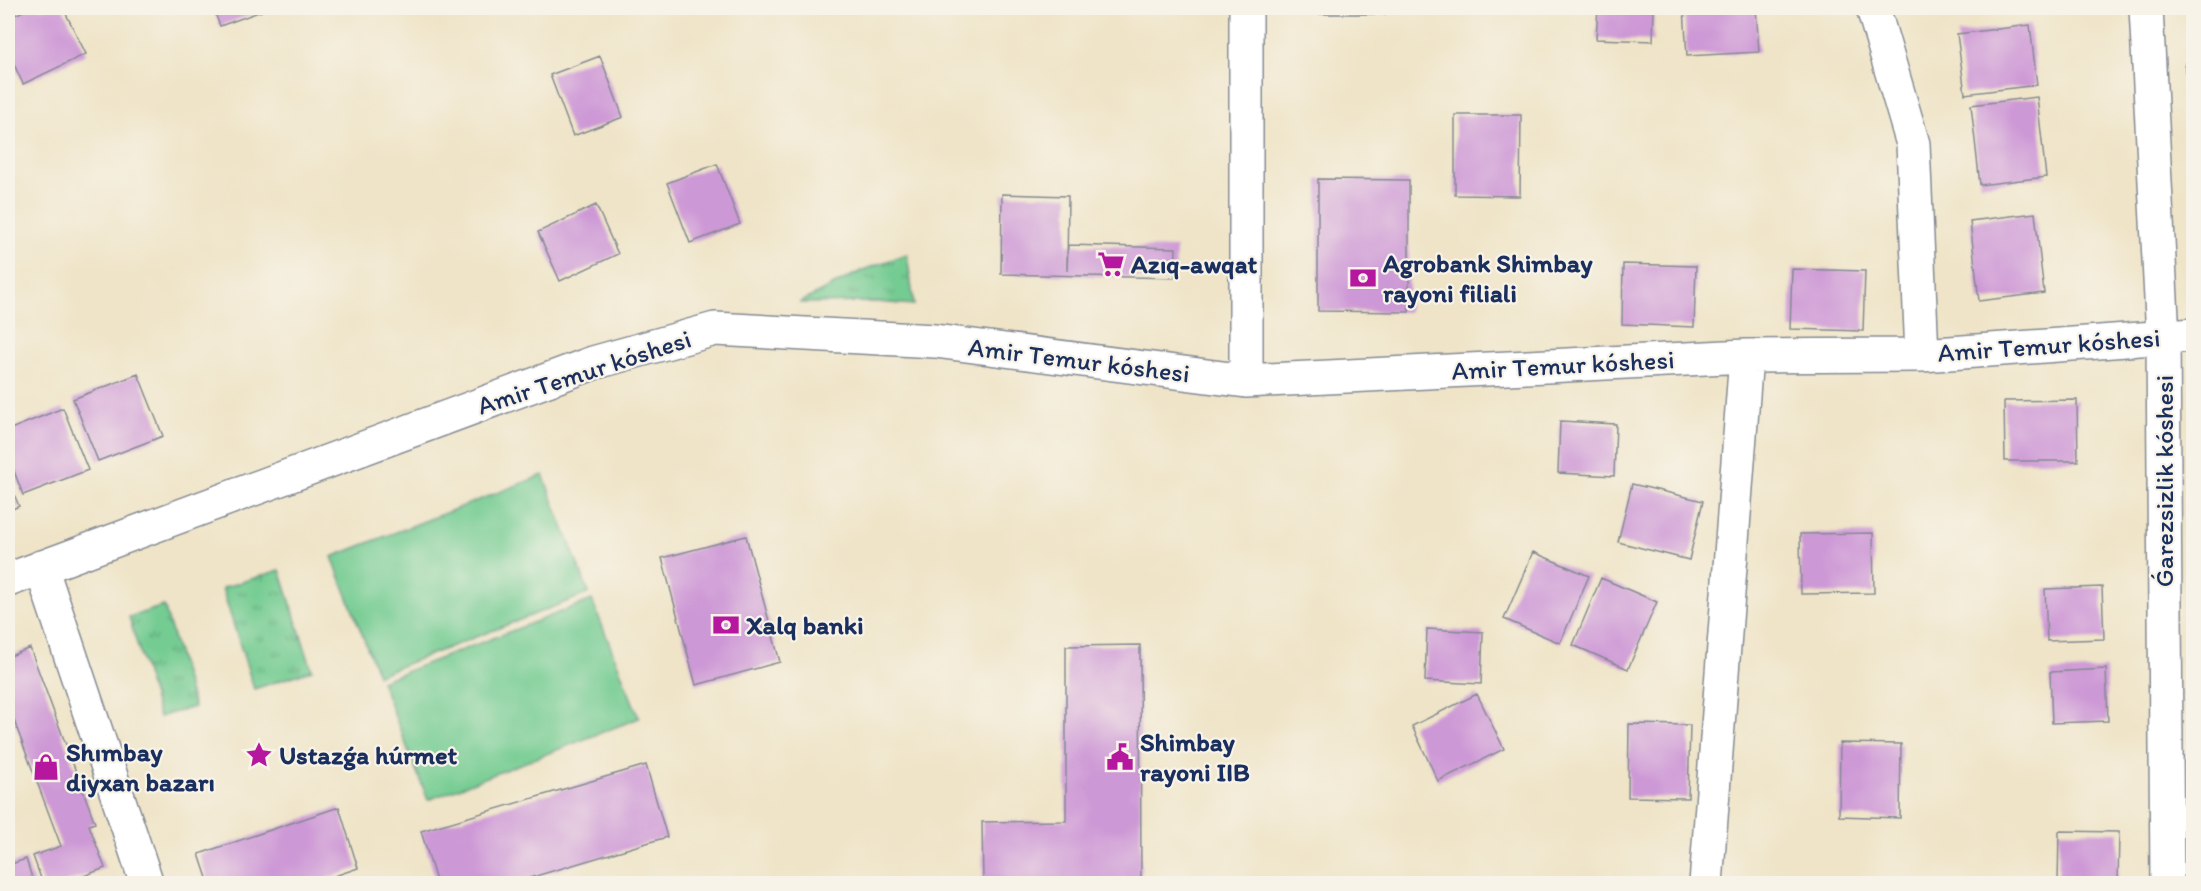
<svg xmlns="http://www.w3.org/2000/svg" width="2201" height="891" viewBox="0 0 2201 891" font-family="Itim,sans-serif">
<defs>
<pattern id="grass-tufts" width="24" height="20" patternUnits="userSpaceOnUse" patternTransform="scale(1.5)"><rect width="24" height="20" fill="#74cc92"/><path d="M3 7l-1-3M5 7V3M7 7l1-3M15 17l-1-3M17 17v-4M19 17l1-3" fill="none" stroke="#5ea67a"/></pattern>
</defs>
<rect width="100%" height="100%" fill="#f7f3e8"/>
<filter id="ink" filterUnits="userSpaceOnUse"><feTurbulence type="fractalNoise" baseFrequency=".0167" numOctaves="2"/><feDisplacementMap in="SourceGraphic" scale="12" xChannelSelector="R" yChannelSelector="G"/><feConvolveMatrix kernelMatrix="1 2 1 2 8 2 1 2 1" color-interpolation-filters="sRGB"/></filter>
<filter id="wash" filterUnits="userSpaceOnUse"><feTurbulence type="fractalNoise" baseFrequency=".008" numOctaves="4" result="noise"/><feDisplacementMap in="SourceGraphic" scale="24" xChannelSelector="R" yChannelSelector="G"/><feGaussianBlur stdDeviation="1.35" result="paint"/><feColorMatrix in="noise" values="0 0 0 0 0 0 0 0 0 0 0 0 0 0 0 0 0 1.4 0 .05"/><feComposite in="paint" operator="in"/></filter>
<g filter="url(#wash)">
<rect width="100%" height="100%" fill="#efe4c7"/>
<path fill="url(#grass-tufts)" stroke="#487e78" stroke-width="1.5" d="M907,254L914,305L876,302L799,303L863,270Z
M280,570L312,670L254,689L222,588Z
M164,606L194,707L159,717L129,617Z"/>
<path fill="#74cc92" stroke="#487e78" stroke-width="1.5" d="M543,475L589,593L378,675L332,557Z
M592,600L639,718L428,800L381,681Z"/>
<g id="blocks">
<path fill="#cd98d6" d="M30,8H63L86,54L23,84L8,51V18Z
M213,8H270L220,26Z
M1320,8H1385V14H1320Z
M1598,8H1654L1653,41L1596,39Z
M1684,8H1756L1759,52L1687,56Z
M2030,25L2037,85L1965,94L1957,34Z
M600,56L623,117L573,136L550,75Z
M2194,62V118H2192L2185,63Z
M8,78L14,93L8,96Z
M2037,97L2046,177L1980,185L1971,105Z
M1455,115H1521L1520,196L1455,195Z
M717,164L740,224L690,243L667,183Z
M1318,179L1409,180V312L1318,311Z
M1002,194L1068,196L1067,271L1068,245L1176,248L1175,278L1001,274Z
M596,205L618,254L560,281L538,232Z
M2035,213L2044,293L1979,301L1970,221Z
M1623,264L1696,266L1694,327L1622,324Z
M1792,269L1865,271L1863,331L1790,329Z
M138,374L163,436L98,461L73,399Z
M2077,400L2078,461H2005L2004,401Z
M63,408L88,470L23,495L8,455V430Z
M1560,421L1616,424L1614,476L1558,473Z
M8,480L19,506L8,511Z
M1632,484L1703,501L1689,560L1618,542Z
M1873,533L1874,593L1801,594L1800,534Z
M746,536L780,662L696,685L662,558Z
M1533,552L1589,576L1560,643L1504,619Z
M1601,578L1657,602L1628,669L1573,645Z
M2102,587L2104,639L2047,641L2045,589Z
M1427,629L1483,632L1481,684L1425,681Z
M1140,645L1141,884H983L982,822L1066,821V646Z
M30,648L95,823L89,825L105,868L62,884H43L33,856L61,846L13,718L8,720V657Z
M2106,669L2108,721L2052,723L2050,672Z
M1477,694L1504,749L1438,781L1412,726Z
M1629,724L1690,725L1688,798L1628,797Z
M1840,743L1901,744L1900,818L1839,816Z
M646,765L667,837L509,884H437L421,831Z
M339,807L358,868L311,884H209L199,854Z
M2059,831L2119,832L2118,884H2058Z
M26,859L34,884H8V865Z"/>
</g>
</g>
<g filter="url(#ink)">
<use href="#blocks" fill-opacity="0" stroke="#858a92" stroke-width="1.5"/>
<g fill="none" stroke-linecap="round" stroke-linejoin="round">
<defs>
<path id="minor" d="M1246,8V381
M1873,8L1913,144L1922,355
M2146,8L2163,337L2167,884
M41,567L147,884
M8,580L593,363L715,329L935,341L1246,381L1746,356L1922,355L2194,335
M1706,884L1746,356"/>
</defs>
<use href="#minor" stroke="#858a92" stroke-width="36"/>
<use href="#minor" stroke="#fff" stroke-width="33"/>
</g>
</g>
<defs>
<symbol id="supermarket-bare" viewBox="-9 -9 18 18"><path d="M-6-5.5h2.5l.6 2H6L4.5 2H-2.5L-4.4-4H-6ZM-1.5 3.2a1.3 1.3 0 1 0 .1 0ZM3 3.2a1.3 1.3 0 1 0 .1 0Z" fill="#b5179e" stroke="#f7f3e8" stroke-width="2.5" paint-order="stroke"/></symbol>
<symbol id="bank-bare" viewBox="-9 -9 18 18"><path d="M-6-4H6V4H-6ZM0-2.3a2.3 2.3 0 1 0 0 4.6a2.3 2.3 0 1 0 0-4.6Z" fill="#b5179e" stroke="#f7f3e8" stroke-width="2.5" paint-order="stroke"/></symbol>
<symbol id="sight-bare" viewBox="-9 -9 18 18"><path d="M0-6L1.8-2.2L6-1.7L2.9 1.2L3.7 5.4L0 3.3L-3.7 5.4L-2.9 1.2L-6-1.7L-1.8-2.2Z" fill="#b5179e" stroke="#f7f3e8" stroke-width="2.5" paint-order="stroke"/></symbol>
<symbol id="civic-bare" viewBox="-9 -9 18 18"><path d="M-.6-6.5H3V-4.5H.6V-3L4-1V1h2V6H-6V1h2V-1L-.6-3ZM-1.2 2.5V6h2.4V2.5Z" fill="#b5179e" stroke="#f7f3e8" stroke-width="2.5" paint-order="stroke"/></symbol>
<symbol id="shop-bare" viewBox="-9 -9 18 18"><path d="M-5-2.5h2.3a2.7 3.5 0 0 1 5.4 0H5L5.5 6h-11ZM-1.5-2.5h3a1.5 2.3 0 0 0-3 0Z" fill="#b5179e" stroke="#f7f3e8" stroke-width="2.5" paint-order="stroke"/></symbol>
</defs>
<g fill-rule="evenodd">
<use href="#supermarket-bare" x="1092" y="245" width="38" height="38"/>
<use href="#bank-bare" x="1344" y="259" width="38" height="38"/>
<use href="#bank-bare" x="707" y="606" width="38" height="38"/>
<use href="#sight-bare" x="240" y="736" width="38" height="38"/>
<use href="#civic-bare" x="1101" y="738" width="38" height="38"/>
<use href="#shop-bare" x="27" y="748" width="38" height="38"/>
</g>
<g text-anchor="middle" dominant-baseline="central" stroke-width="4.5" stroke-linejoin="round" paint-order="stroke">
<g font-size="26" font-weight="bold" fill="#1b2f5e" stroke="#f7f3e8" text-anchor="start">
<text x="1383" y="263">Agrobank Shimbay<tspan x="1383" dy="30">rayoni filiali</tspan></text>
<text x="1131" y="264">Azıq-awqat</text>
<text x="746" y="625">Xalq banki</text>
<text x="1140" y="742">Shimbay<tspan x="1140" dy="30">rayoni IIB</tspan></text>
<text x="66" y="752">Shımbay<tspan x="66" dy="30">diyxan bazarı</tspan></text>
<text x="279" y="755">Ustazǵa húrmet</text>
</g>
<g font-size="26" fill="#1b2f5e" stroke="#f7f3e8">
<text transform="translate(2049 345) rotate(-4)">Amir Temur kóshesi</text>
<text transform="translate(1079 360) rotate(7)">Amir Temur kóshesi</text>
<text transform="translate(1563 365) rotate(-3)">Amir Temur kóshesi</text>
<text transform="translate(584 372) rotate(-18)">Amir Temur kóshesi</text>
<text transform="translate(2164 481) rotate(-90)">Ǵarezsizlik kóshesi</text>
</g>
</g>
<rect width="2201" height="891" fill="none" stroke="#f7f3e8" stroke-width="30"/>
</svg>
